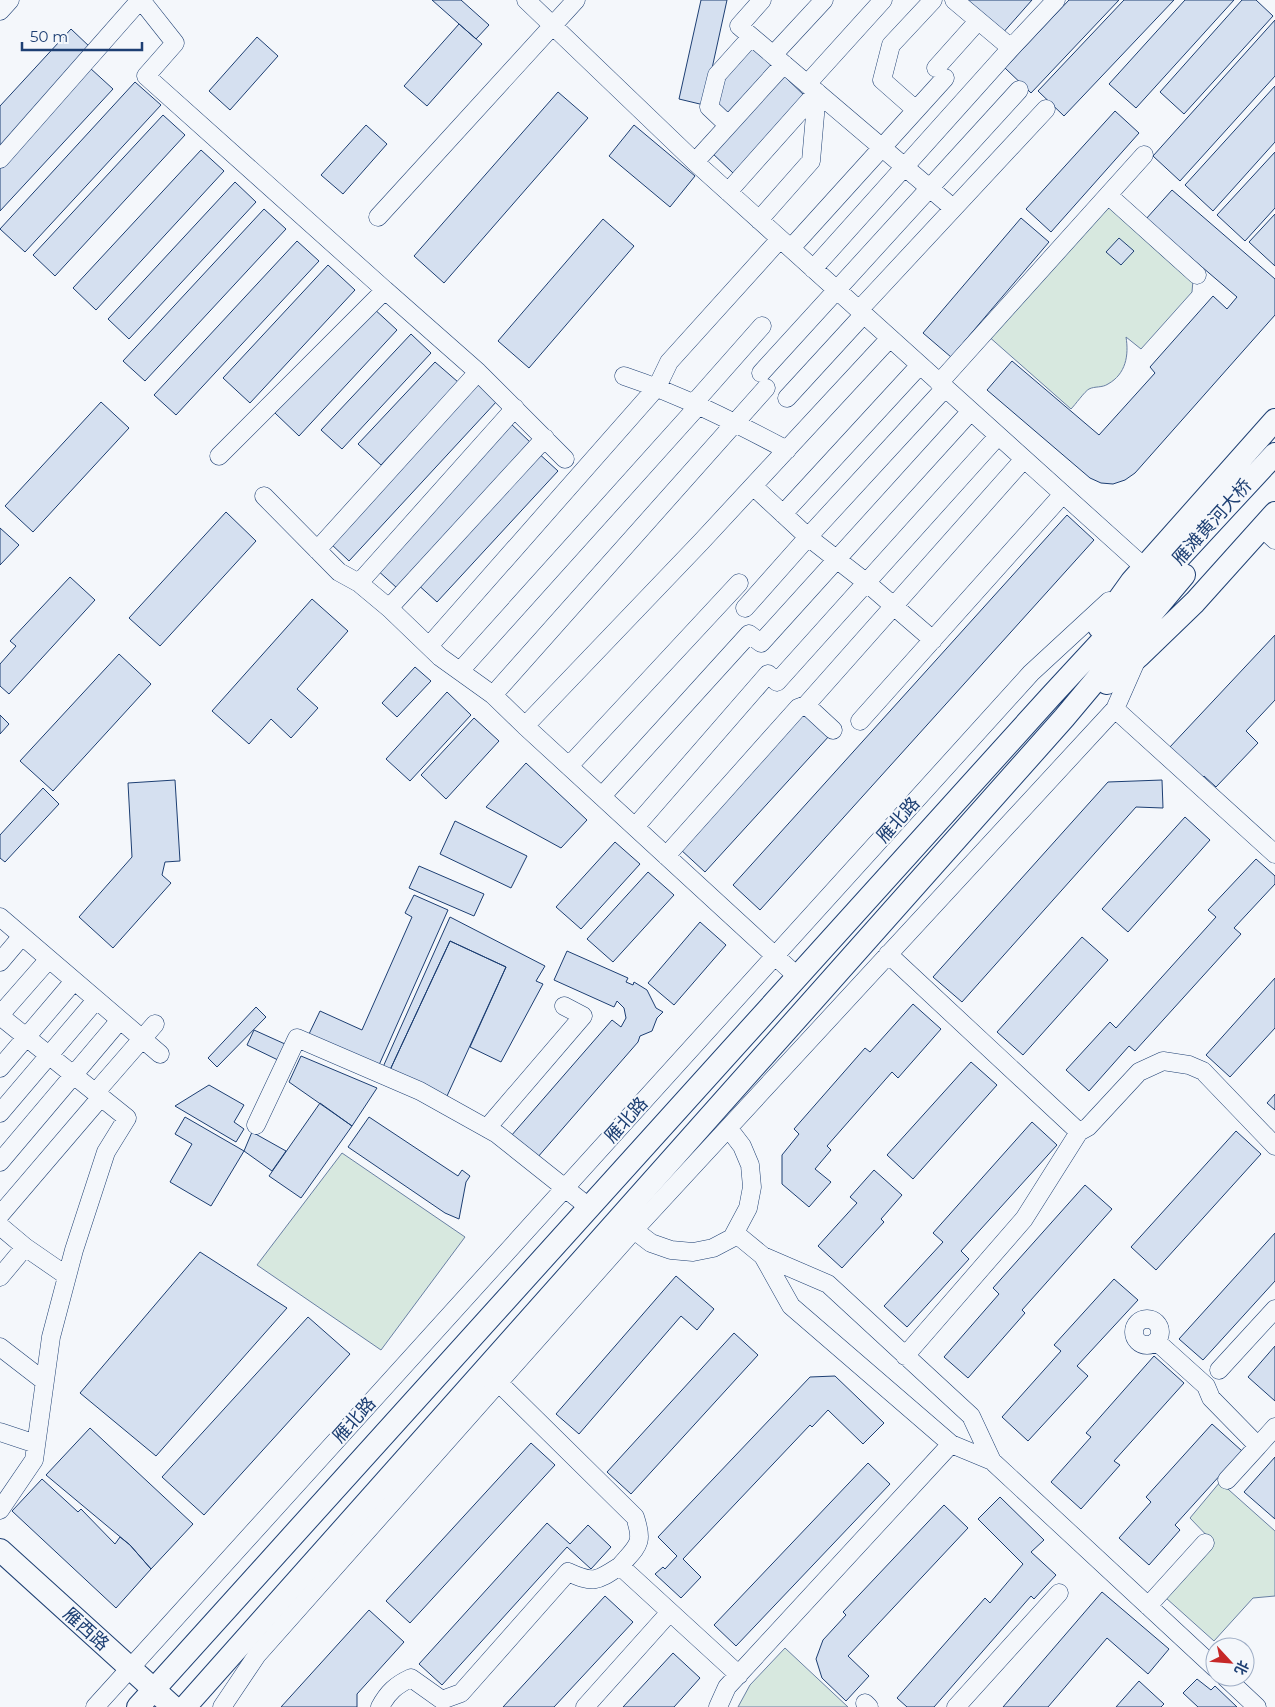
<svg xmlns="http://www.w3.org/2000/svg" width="1275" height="1707" viewBox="0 0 1275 1707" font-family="Montserrat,'Noto Sans SC',sans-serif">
<rect width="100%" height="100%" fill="#f4f7fb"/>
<path fill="#d7e8df" stroke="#687fa3" d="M1110,205L1193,280L1192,292L1141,349L1126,337C1129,355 1126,374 1108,384C1102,388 1095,386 1089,389C1085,391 1075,405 1071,409L987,335Z
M342,1153L465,1237L381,1350L257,1265Z
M1220,1482L1275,1531V1596L1253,1598L1214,1641L1166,1598L1214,1543L1190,1518Z
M785,1648L848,1707H738L750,1685Z"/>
<path fill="#d5e0f0" stroke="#1d3f73" d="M432,0H461L489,25L476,39Z
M701,0H727L704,105L679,99Z
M961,0H1032L1001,35Z
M1069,0H1119L1031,93L1005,68Z
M1124,0H1174L1064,116L1038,91Z
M1185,0H1234L1136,108L1109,84Z
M1242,0H1256L1273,16L1184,114L1160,92Z
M1275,20V76L1180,181L1153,156Z
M459,24L482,44L427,106L404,86Z
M71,29L91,48L0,147V106Z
M257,37L278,56L230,110L209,91Z
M751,47L772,66L727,113L716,104L721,77Z
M90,68L113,89L0,211V166Z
M784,76L806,97L733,173L710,151Z
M135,82L161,105L25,252L0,229Z
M1275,86V142L1213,211L1185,185Z
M558,92L588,118L444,283L414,256Z
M1115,111L1139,133L1051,232L1026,209Z
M163,115L185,135L55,276L33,255Z
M366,125L387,144L343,194L321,175Z
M634,125L695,176L670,207L609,156Z
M201,150L224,171L96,310L73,288Z
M1275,152V208L1245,241L1217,215Z
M235,182L256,202L129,339L108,319Z
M1172,190L1275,279V315L1135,473L1125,480L1113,484L1101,483L1090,478L987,390L1012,361L1099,435L1155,373L1150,367L1213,296L1227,309L1237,297L1146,219Z
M264,209L286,229L145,381L123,361Z
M1275,214V266L1249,242Z
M1021,218L1049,242L951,357L923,333Z
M603,219L634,246L529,368L498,341Z
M1119,238L1134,251L1121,265L1106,252Z
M297,241L319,261L176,415L154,395Z
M328,265L355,290L250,403L223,378Z
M372,307L397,330L299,436L275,413Z
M411,334L431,353L342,449L321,430Z
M435,362L458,382L381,465L358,444Z
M477,382L497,401L349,561L329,542Z
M101,402L129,428L33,532L5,506Z
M509,422L531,443L397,588L375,568Z
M536,451L558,471L437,602L415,582Z
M226,512L256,541L160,646L129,618Z
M1067,515L1094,540L760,910L733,885Z
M0,528L19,545L0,565Z
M70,577L95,600L9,694L0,686V664L16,646L10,641Z
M312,599L348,631L297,689L318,708L291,738L271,719L249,744L212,711Z
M1275,635V700L1246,731L1258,743L1216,787L1204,776L1201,779L1169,748Z
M119,654L151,684L53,791L20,761Z
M415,667L431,681L397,717L382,703Z
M447,692L471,715L410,781L386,759Z
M805,712L830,735L705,872L680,849Z
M0,715L9,724L0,734Z
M474,718L499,741L446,799L421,775Z
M526,763L587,820L561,848L486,807Z
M175,780L180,861L165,862L162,875L171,883L113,948L79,917L132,857L128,783Z
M1162,780L1163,808L1136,807L962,1002L933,977L1108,782Z
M43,788L59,804L5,862L0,858V835Z
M1185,817L1210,840L1128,932L1102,909Z
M455,821L527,856L511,888L440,854Z
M615,842L640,864L581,929L556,907Z
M1256,859L1275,876V884L1234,928L1241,934L1135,1051L1129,1046L1089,1091L1066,1070L1110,1022L1116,1028L1216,917L1208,910Z
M419,866L484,894L474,916L409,888Z
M648,872L674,895L613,962L587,939Z
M414,895L448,910L379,1065L309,1034L320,1011L362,1030L412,917L405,913Z
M450,917L545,966L536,981L543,984L501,1062L470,1047L506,967L450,941L390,1070L383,1067Z
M700,922L726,945L674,1005L648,983Z
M1082,937L1108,960L1023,1055L997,1032Z
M450,941L506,967L447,1096L390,1070Z
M567,951L628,978L626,982L633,985L634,982L647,990L656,1008L663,1012L657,1018L652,1031L640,1036L638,1042L537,1158L511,1136L612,1020L621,1027L626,1018L624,1008L617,1001L614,1007L554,980Z
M1275,978V1028L1230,1077L1206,1055Z
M913,1004L941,1029L898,1078L892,1072L827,1146L831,1150L815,1169L831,1182L809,1207L782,1184V1155L799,1134L794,1129L865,1048L870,1052Z
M256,1007L266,1017L217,1067L208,1058Z
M254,1030L285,1044L278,1060L247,1045Z
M301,1056L377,1088L352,1126L289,1082Z
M971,1062L997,1085L913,1179L887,1155Z
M209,1085L244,1105L234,1122L244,1129L236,1142L175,1106Z
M1275,1094V1110L1267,1103Z
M320,1103L352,1126L301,1198L269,1176Z
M185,1117L244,1151L211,1206L170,1182L192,1144L175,1134Z
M369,1117L458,1176L462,1170L470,1176L466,1182L459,1219L445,1213L348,1147Z
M1032,1122L1057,1145L961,1251L969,1259L907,1327L884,1306L943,1242L933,1233Z
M1236,1131L1261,1154L1156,1270L1131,1247Z
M252,1132L286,1151L272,1171L244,1151Z
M874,1170L902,1195L881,1219L884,1222L842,1268L818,1246L857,1203L850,1197Z
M1085,1185L1112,1209L1022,1310L1025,1313L968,1378L944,1357L999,1294L993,1288Z
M1275,1233V1281L1203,1360L1179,1339Z
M200,1252L287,1308L156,1456L80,1393Z
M676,1276L714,1309L697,1330L681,1316L579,1434L556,1414Z
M1114,1279L1138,1300L1077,1366L1088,1376L1028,1441L1002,1417L1061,1351L1054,1345Z
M308,1317L350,1354L204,1515L162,1477Z
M734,1333L758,1355L631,1494L607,1472Z
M1275,1346V1401L1248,1377Z
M1154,1356L1184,1383L1114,1461L1120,1465L1081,1509L1051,1482L1091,1437L1086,1433Z
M835,1376L884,1423L863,1444L828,1410L812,1427L810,1425L683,1559L701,1577L681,1598L655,1574L663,1567L665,1569L677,1556L658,1537L810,1377Z
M1212,1424L1242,1451L1175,1525L1180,1530L1149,1565L1119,1538L1151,1502L1146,1497Z
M90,1428L193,1524L151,1569L130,1545L46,1475Z
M531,1443L555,1465L410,1623L386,1601Z
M1275,1457V1519L1244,1492Z
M868,1463L890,1484L736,1646L714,1625Z
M42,1479L78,1512L81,1509L115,1544L120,1537L130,1545L151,1569L116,1608L12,1511Z
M1000,1497L1044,1540L1031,1552L1056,1575L1034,1599L1031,1596L934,1707H907L897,1698L985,1598L990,1603L1023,1564L978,1519Z
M944,1505L968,1528L848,1656L869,1676L846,1701L822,1678L816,1659L823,1640L846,1615L843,1612Z
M547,1523L570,1544L588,1525L611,1547L591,1569L567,1547L442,1685L419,1664Z
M1102,1592L1169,1649L1148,1674L1107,1638L1048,1707H1003Z
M605,1596L633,1622L554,1707H503Z
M369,1610L404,1642L357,1694V1707H281Z
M673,1653L700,1678L674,1707H623Z
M1197,1679L1211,1690L1215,1686L1237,1707H1198L1183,1693Z
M1139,1681L1164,1704L1161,1707H1116Z"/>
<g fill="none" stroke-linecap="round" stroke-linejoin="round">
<defs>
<path id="minor" d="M141,0L175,43L146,76L385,290
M526,0L695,162L1144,567
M762,0L739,26L953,208
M954,0L1011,48L1056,0
M0,11L10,0
M773,55L824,0
M936,68L978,21
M807,84L883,0
M916,110L882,80L891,45L933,0
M728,125L709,107L717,75L751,37
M0,159L140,0
M695,162L784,64
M728,192L817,92
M1108,195L1197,275
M378,217L576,0
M759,220L811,161L817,92
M791,248L945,78
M813,269L1011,48
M859,310L1046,109
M761,373L1019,90
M624,376C681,395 734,422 787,450
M939,383L1144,155
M787,398L864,314
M694,403L762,326
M545,438L389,608L440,657L493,695L525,726L798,977
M219,456L385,290L478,372L565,459
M753,486L808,537L867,583L933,640
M264,496L339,572L359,583L389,608
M783,514L920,365
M1262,528L1275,540
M317,550L478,372
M359,583L515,408
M745,608L808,537L945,388
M429,646L657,387L669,362L780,239
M460,671L699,405
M493,695L766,388
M1115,709L1275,854
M860,721L1063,494
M525,726L701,542L890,338
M833,730L806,705L1024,459
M569,766L739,583
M602,796L749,634L761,643L971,411
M635,827L768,674L777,682L998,436
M666,856L798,708L806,705
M0,917L160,1054
M888,954L1079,1132L1088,1127L1139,1072L1163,1061L1189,1065L1203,1071L1275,1146
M0,962L22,936
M0,1015L49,959
M0,1016L127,1118L106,1152L74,1250L51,1337L34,1460L0,1510
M0,1068L74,981
M95,1093L155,1024
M0,1113L96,1000
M256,1125L297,1038L420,1091L497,1134L590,1208
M487,1128L583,1016L564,1006
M0,1162L120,1020
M0,1215L101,1097
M0,1226L25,1247L67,1276
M634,1230L651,1243L671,1250L693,1252L713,1248L732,1238L748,1208L752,1187L750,1165L742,1146L729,1129
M735,1233L763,1256L791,1306L951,1444L992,1461L1215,1668
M763,1256L828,1284L971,1416L992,1461
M0,1277L25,1247
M1134 1332a13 13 0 1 1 26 0a13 13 0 1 1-26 0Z
M1156,1341L1206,1386L1211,1398L1258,1446L1275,1427
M0,1347L44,1381
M905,1356L1024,1219L1079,1132
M1219,1370L1275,1309
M499,1383L635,1517C644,1544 638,1545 620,1566L739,1675
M0,1432L36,1444
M1227,1480L1258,1446
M1148,1606L1205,1543
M1225,1677L1257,1707
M865,1703L869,1707
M95,1707L1031,673L1109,601
M222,1707L257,1655L634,1230L1115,709L1137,659
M380,1707C388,1692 396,1685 411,1678L442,1700L461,1693L568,1572C594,1584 597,1581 620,1566
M585,1707L670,1612
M718,1707L727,1687L951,1444
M956,1707L1059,1593"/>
<path id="major" d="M1099,627L1132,581L1275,420
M1107,683L1139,656L1195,602L1275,513
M0,1550L173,1707
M138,1707L1051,696L1275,454
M185,1707L1064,718L1184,575"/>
</defs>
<use href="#minor" stroke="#1d3f73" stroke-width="19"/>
<use href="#major" stroke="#1d3f73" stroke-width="24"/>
<use href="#minor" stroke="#f4f7fb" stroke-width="18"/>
<use href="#major" stroke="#f4f7fb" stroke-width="22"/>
</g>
<g text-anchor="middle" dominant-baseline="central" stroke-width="4" stroke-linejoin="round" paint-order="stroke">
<g font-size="18" fill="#1d3f73" stroke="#f4f7fb">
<text transform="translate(1212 522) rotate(-48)">雁滩黄河大桥</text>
<text transform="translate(898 820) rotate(-48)">雁北路</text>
<text transform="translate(626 1120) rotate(-48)">雁北路</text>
<text transform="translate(354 1420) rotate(-48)">雁北路</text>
<text transform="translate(86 1629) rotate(42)">雁西路</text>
</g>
</g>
<g transform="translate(1230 1662) rotate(116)"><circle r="24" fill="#f4f7fb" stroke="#9eadc5"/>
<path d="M0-4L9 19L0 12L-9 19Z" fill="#c62828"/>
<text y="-8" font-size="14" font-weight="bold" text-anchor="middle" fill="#1d3f73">北</text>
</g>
<path d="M22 42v8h120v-8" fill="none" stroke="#1d3f73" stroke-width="2.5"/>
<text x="30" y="42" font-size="15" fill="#1d3f73" stroke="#f4f7fb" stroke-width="4" paint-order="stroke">50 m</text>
</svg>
